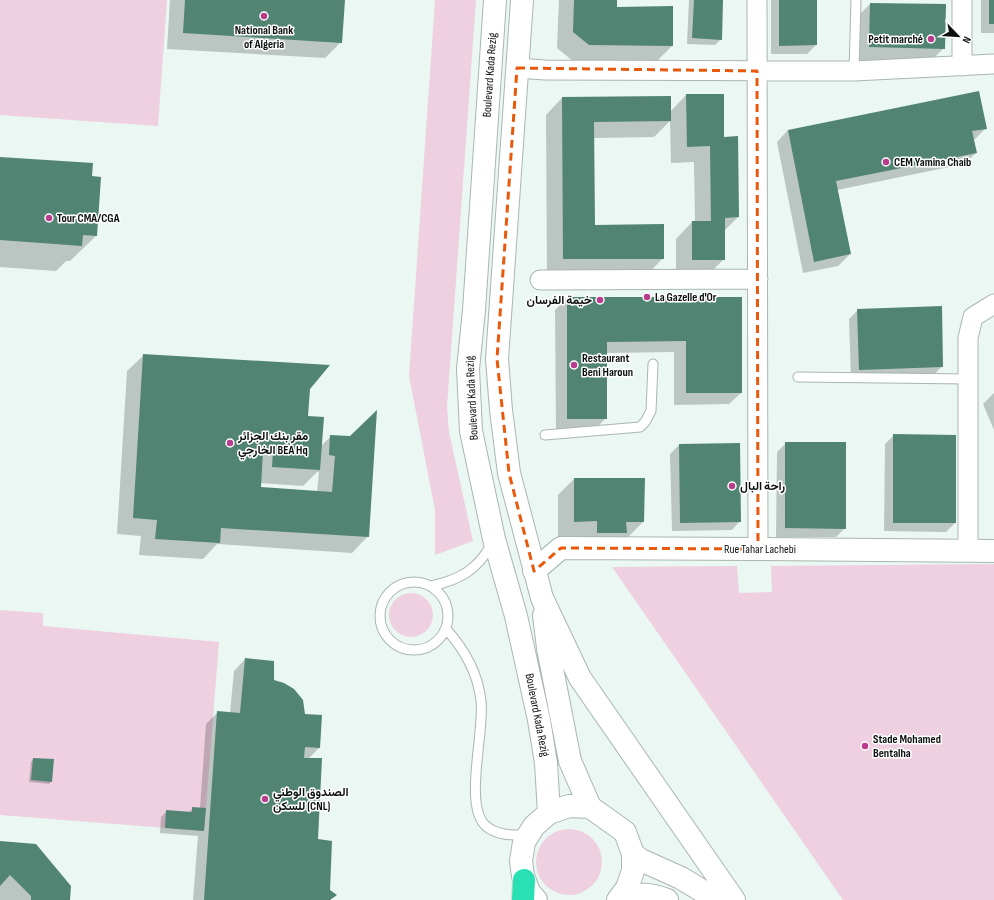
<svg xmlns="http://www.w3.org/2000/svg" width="994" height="900" viewBox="0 0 994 900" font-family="'Sofia Sans Condensed',Vazirmatn,sans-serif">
<rect width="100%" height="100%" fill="#eaf7f2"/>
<path fill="#eed0e0" d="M0,0H167L158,126L0,115Z
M435,0H476L447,407L449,432L473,541L435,555V510L409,376Z
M994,564V900H843L612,567L737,566L739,593L772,592L771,566Z
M389 615a22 22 0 1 1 44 0a22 22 0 1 1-44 0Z
M0,610L43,613V626L219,642L204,831L0,815Z
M536 862a33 33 0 1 1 66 0a33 33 0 1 1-66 0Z"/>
<path fill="#0003" fill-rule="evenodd" d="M170,0H344L341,42L325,58L167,49Z
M559,0H616V8L672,7V46L656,62L573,61L557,48Z
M689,0H722L721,39L715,45L687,44Z
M771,0H816V45L807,54H771Z
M981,0H994V33H981Z
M870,4L944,48L927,65L853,63L854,20Z
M686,95L723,138L738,217L724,231V259L707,276H676V239L692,222H695L694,162L671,163L670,121L654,137L593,138L594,226L663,258L647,275H547L546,115L562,98L670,112Z
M986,128L974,140L976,153L964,164L837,190L850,254L838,266L803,273L777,142L788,130Z
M0,158L91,177L96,236L70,261H66L56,271L0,267Z
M567,298H741V393L729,404L674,405V352L606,353V418L594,430H556L555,310Z
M858,310L942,366L934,375L851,378L849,319Z
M144,355L309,389L307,417L321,446L331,436L368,536L352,553L217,544L203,559L139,555L141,536L117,534L127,371ZM317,472H319L317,492L260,488V483L303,486Z
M994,393V430L983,404Z
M894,435L955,523L946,532L884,531L885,444Z
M786,443L845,528L836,537H776L777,452Z
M679,445L740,521L732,530L672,531L670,454Z
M574,479L643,522L627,538H558V495Z
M245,659L273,681L305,715L319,748L308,759L317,840L330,900H193L198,836L160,833L161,817L167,811L188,813L193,808H200L206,724L218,712L230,713L234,671Z
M33,759L51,781L49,784L29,782L31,762Z
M0,842L69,900H0Z"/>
<path fill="#518473" d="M185,0H345L342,43L183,33Z
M574,0H617V7L673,6V46L589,45L573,32Z
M694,0H723L722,40L692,38Z
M779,0H817V45L779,46Z
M989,0H994V24H989Z
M870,3L946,4L945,49L869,47Z
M979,91L987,129L972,131L977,153L836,181L851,254L814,262L788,130Z
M686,94H724V137L738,136L739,217L725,218V260H692V221H711L710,146L687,147Z
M671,96V121L594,122L595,225L664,224V259H563L562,97Z
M0,157L93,163L92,176L101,177L97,236L83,235L82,246L0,240Z
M567,297H742V393H686V341L607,342V419H567Z
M942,306L943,367L859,370L857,309Z
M143,354L330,365L310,389L308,416L324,417L320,470L272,467L273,451H263L261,487L332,492L335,456L329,455L330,435L350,436L377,410L369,537L221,528L220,543L155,539L157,520L133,518Z
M893,434L956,435V523H893Z
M785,442H846V529L785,528Z
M740,443L741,522L680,523L679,444Z
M574,478H645L644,522H626L627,533H597V521L574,522Z
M245,658L274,661V680L284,683L294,689L303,700L305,714L322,715L320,748L305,747L304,758H322L318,839L332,841L330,890L337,895L330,900H204L217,711L240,713Z
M33,758L54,759L52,782L31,780Z
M192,807L206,808L204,831L165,828L166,810L192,812Z
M0,841L36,844L71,886L70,900H31V896L10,875L0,886Z"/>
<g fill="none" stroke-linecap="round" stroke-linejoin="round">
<defs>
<path id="service" d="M854,71L856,0
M798,377L968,379
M545,435L640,427L645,422L651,411L653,364
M380 616a34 34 0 1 1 68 0a34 34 0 1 1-68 0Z
M431,586C459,580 478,570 492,543
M446,629C465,650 478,673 481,701C485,731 463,806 486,826C497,836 514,835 527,835"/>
<path id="minor" d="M757,0L758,549
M962,66V0
M517,68L545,70L854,71L994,64
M540,280L758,279
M968,551V338L973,317L994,304"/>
<path id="tertiary" d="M534,571L561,548L758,549L994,551"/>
<path id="secondary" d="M495,0L474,310L468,369L471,431L494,539L516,616L539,720L546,763L549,813
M522,0L497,359L501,410L509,473L542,598L580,678L734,900
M544,615L548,648L570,761L590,807
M633,854L641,860L681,878L717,900
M536,900L529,892L523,876L521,861L524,842L534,826L549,813L569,806L590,807L625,832L633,854V871L627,888L618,900
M621,900C639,893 649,893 667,900"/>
<path id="motorway" d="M523,900L524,880"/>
</defs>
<use href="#service" stroke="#a9b6b1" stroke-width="11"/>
<use href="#minor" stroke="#a9b6b1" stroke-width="21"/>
<use href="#tertiary" stroke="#a9b6b1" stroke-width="24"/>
<use href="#secondary" stroke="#a9b6b1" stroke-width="24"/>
<use href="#motorway" stroke="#d3d4d4" stroke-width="24"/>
<use href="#service" stroke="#fff" stroke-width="9"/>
<use href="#minor" stroke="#fff" stroke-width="19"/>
<use href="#tertiary" stroke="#fff" stroke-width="22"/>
<use href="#secondary" stroke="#fff" stroke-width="22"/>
<use href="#motorway" stroke="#29e0b4" stroke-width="22"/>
</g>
<path fill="none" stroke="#e8590c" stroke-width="3" stroke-dasharray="8 5" stroke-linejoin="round" d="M517,68L757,71L758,549L561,548L534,571L509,473L497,359Z"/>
<g fill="#b93d8d" stroke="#fff" stroke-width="1.5">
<circle cx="264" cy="16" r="4"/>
<circle cx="931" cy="39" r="4"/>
<circle cx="886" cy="162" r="4"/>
<circle cx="49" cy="218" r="4"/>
<circle cx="647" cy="297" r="4"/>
<circle cx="600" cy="300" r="4"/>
<circle cx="574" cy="365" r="4"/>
<circle cx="230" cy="443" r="4"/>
<circle cx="732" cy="486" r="4"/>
<circle cx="865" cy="746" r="4"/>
<circle cx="265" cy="799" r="4"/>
</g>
<g text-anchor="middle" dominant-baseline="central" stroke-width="3" stroke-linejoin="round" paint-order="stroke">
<g font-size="12" font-weight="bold" fill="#0b100e" stroke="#fff" text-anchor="start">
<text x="264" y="30" text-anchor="middle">National Bank<tspan x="264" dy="14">of Algeria</tspan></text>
<text x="923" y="39" text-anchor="end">Petit marché</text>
<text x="894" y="162">CEM Yamina Chaib</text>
<text x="57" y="218">Tour CMA/CGA</text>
<text x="655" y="297">La Gazelle d'Or</text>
<text x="592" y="300" text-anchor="end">خيمة الفرسان</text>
<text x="582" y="358">Restaurant<tspan x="582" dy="14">Beni Haroun</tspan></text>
<text x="238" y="436">مقر بنك الجزائر<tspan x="238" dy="14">الخارجي BEA Hq</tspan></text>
<text x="740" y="486">راحة البال</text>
<text x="873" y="739">Stade Mohamed<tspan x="873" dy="14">Bentalha</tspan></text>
<text x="273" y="792">الصندوق الوطني<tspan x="273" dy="14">للسكن (CNL)</tspan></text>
</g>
<g font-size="12" fill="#0b100e" stroke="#fff">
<text transform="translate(490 75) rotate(-86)">Boulevard Kada Rezig</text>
<text transform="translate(472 398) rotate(-93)">Boulevard Kada Rezig</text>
<text x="760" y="549">Rue Tahar Lachebi</text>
<text transform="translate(537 715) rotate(79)">Boulevard Kada Rezig</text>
</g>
</g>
<g transform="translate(958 36) rotate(115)" stroke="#ffffff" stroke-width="3" paint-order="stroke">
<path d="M0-3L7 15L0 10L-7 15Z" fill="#0b100e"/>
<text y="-6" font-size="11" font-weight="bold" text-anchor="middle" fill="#0b100e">N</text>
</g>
</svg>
